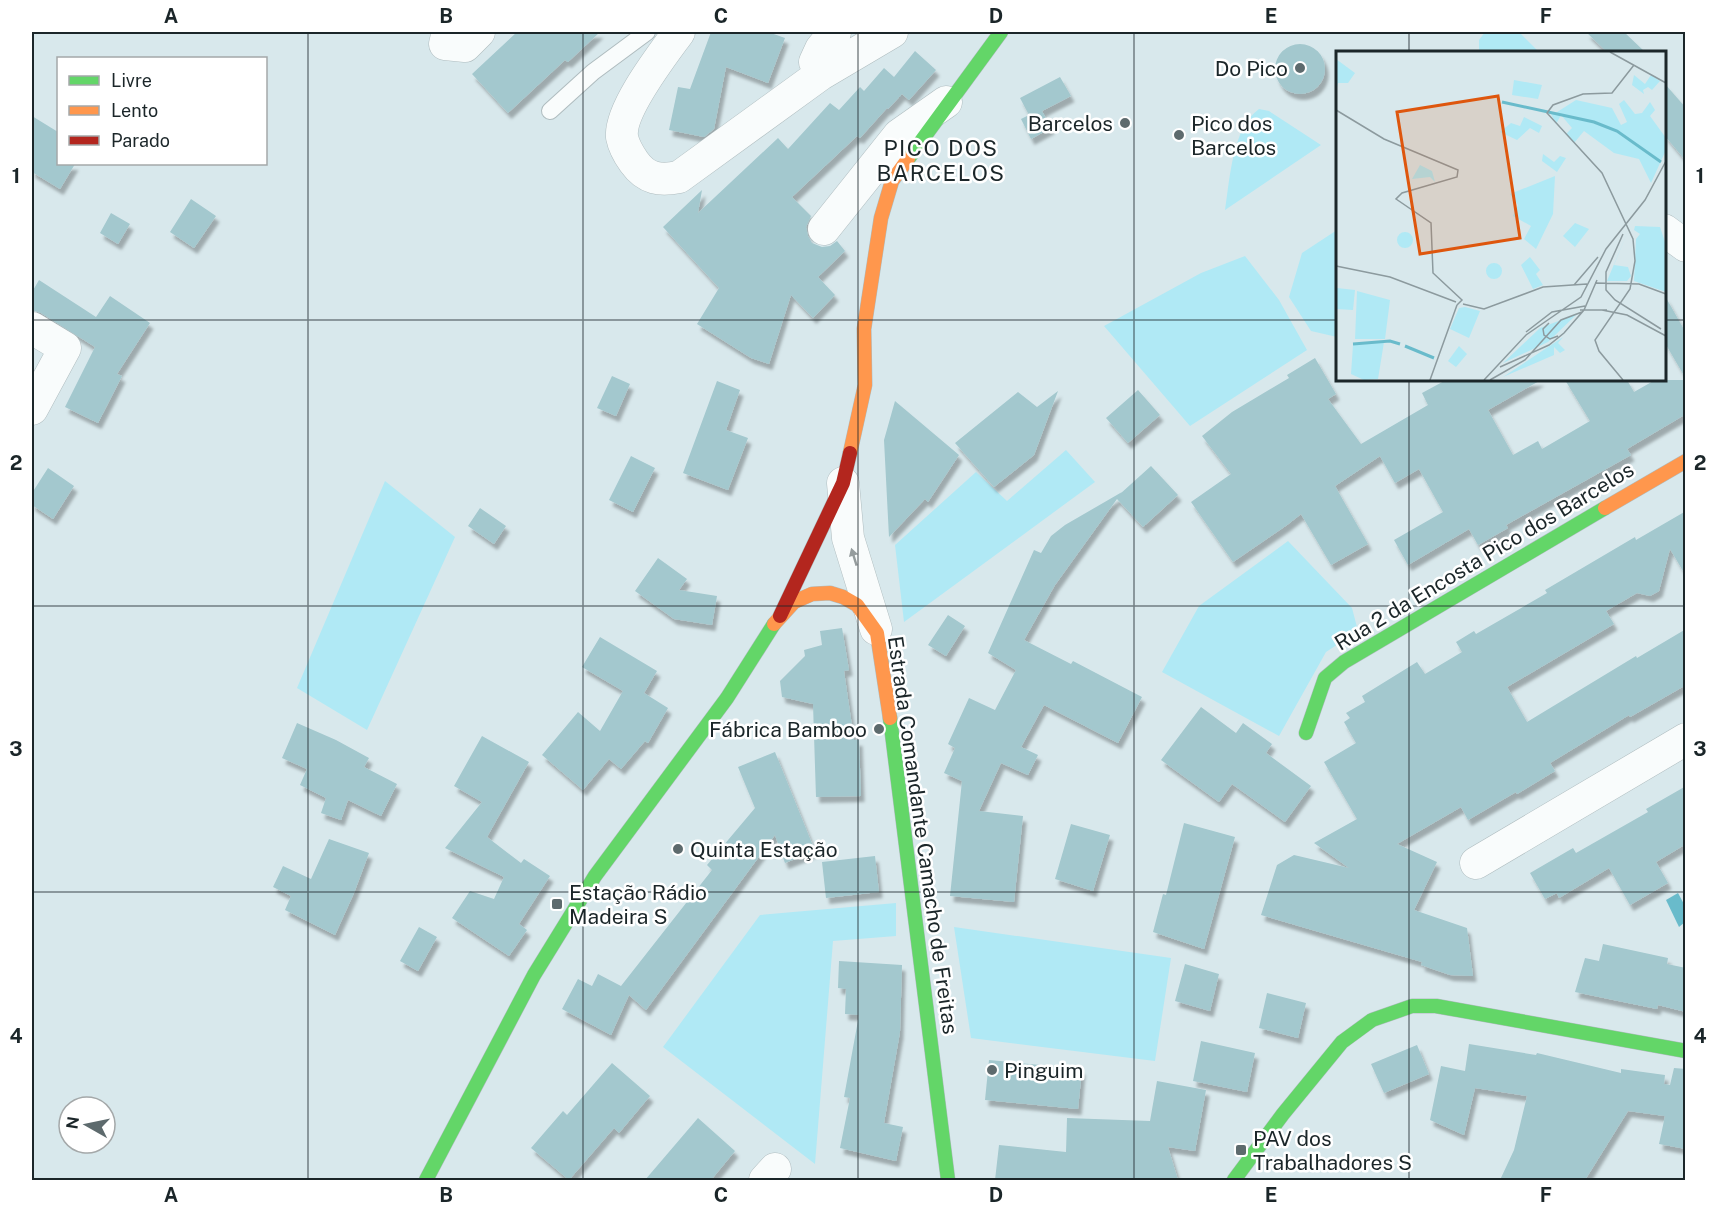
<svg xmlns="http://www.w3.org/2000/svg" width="1717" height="1212" viewBox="0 0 1717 1212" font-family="'Public Sans',sans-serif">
<defs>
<filter id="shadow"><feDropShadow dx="3.5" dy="6" stdDeviation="1.5" flood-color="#0004"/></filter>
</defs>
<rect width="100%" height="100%" fill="#d8e8ec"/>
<path fill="#b0e9f5" d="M1485,32H1519L1539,52H1479V40Z
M1259,109L1269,111L1321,145L1225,210C1230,179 1232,128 1259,109Z
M1337,230V337L1311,331L1289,297L1302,253Z
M1245,256L1279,300L1307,350L1190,426L1104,326L1201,273Z
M1066,450L1095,482L904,622L895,545L976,472L1007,501Z
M385,481L455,537L367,730L297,688Z
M1288,541L1352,608L1358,631L1326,652L1279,736L1162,672L1199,606Z
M896,903V936L833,941L815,1164L663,1047L760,915Z
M954,927L1171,958L1155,1061L971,1038Z"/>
<path fill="#69bbcb" d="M1678,893L1685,906V922L1679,927L1666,900Z"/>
<path fill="#a3c8ce" filter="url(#shadow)" d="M517,32H600L568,62L565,60L508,113L472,74Z
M711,32H768L785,38L768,83L726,67L714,129L704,137L669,130L678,87L690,89Z
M1586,32H1624L1645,52H1607Z
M1275 69a25 25 0 1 1 50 0a25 25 0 1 1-50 0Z
M915,51L936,70L909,100L902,94L888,109L887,108L860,138L857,136L792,197L811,216L806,227L808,236L812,243L822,247L830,246L837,241L845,251L818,277L835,295L813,318L791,295L769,364L751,358L697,324L719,288L663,227L702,190L698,213L778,138L788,149L830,103L839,110L860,87L864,91L884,68L894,77Z
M1060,77L1071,96L1042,111L1051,128L1031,139L1021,119L1029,115L1020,98Z
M1665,84L1686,108V161L1665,136Z
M32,116L58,132V164H75L60,189L32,172Z
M191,199L216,216L194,248L170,232Z
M111,213L130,224L118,244L100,233Z
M39,280L96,317L110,296L150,323L117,374L122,376L98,423L65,407L95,347L41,313L32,310V292Z
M1665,296L1686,333V379L1665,343Z
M1315,358L1336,394L1328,399L1361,444L1428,405L1422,393L1446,380H1541L1488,410L1513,455L1538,441L1542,449L1590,421L1565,380H1627L1634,392L1655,380H1686V414L1627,449L1631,455L1506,525L1508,528L1478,545L1469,529L1408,565L1394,540L1443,512L1419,469L1395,483L1380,456L1335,486L1368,544L1331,565L1301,514L1287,525L1233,562L1191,502L1231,474L1202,436L1232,412L1289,378L1287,375Z
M612,376L630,384L616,416L597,408Z
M717,381L740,390L726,430L748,438L728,490L683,473Z
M1138,390L1160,415L1128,443L1106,418Z
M1058,391L1034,455L994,487L955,443L1018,392L1037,407Z
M895,401L959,455L928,502L925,499L889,537L884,440Z
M631,456L655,468L633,512L609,500Z
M1151,466L1178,495L1143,527L1117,499L1055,585L1024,640L1071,664L1073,661L1142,697L1118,743L1044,705L1021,747L1038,755L1028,775L1001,763L979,811L1023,816L1014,902L950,896L962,781L944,773L955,748L948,744L969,698L995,710L1016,670L988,653L1034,550L1041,553L1051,536L1065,525L1122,492L1120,494Z
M48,468L74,486L53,519L32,505V493Z
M480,508L506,526L494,544L468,526Z
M1686,511V576L1670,549L1659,591L1650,596L1637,593L1606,611L1614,624L1507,687L1527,722L1636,656L1637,658L1686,629V685L1630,717L1629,715L1550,763L1555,771L1517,794L1516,792L1468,820L1461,807L1397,844L1437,862L1414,910L1467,928L1473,976L1450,975L1421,965L1422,962L1261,915L1277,865L1294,855L1349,868L1314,843L1357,819L1324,762L1356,743L1344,722L1350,718L1346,713L1365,702L1362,696L1417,662L1425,674L1462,652L1456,642L1474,631L1476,634L1547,593L1545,590L1635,537L1636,540Z
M658,558L687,579L679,590L717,596L712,625L674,619L635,591Z
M948,615L965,626L946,656L928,645Z
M842,628L849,670L844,671L854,740H859L861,796L816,797L813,704L782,697L780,681L805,656L804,650L822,645L820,631Z
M600,637L657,671L644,693L668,708L648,743L645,741L621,769L609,759L583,790L542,755L578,712L600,731L623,691L582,667Z
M1201,707L1236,733L1243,723L1272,744L1266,753L1311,786L1285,822L1232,784L1219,802L1161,760Z
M297,723L336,740L369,758L364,767L397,784L381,816L348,800L341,820L321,813L326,798L300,785L307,769L282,758Z
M482,736L529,762L487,837L521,863L524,859L550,876L519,924L527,930L509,956L452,918L470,891L494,899L504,877L445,848L482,802L454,786Z
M775,752L815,851L785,863L775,835L646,1010L629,995L611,1035L562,1009L578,979L592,986L598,974L621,986L712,870L707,865L755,808L738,767Z
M1686,786V844L1656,862L1668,883L1630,905L1609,868L1559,898L1557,893L1545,899L1530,873L1573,848L1576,853L1648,812L1646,809Z
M1184,823L1235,837L1204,949L1153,932L1163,894L1166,895Z
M1071,824L1110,835L1093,891L1055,879Z
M329,839L369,853L354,893L335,935L285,910L291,896L273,887L283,866L311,879Z
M875,856L879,892L826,898L822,862Z
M419,927L437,937L418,971L400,961Z
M1603,944L1668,958L1667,964L1686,968V1012L1658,1005L1657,1009L1575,992L1585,958L1599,961Z
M839,961L902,965L900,1032L884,1123L903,1127L896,1161L840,1148L850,1098L844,1097L859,1015L845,1014L846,989L838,988Z
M1185,964L1219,974L1210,1011L1175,1001Z
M1267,993L1306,1003L1298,1038L1259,1028Z
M1201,1041L1255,1053L1247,1092L1193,1081Z
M1469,1044L1536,1055L1537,1053L1621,1073V1069L1665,1075L1664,1084L1670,1085L1674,1068L1686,1069V1149L1659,1144L1665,1116L1628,1111L1585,1180H1500L1514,1150L1527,1096L1475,1088L1464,1135L1430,1120L1441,1066L1465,1071Z
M1417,1045L1429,1074L1384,1093L1371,1064Z
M989,1060L1082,1069L1078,1109L985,1100Z
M612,1063L650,1096L619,1133L614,1128L569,1180L531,1148L563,1111L567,1115Z
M1157,1081L1206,1090L1195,1151L1168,1147L1178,1180H995L999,1145L1066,1152L1067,1118L1150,1121Z
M698,1118L735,1151L711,1180H645Z"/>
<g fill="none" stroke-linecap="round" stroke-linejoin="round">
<defs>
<path id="lane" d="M550,111L593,72L647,32"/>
<path id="street" d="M448,32L445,44L465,46L479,32
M679,32C663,54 619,110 622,137C624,147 629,155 634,162C646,179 660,181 679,177L821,74L892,32
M821,74L815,62L821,49L835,32
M824,229L899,135L946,102
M1664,230L1686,246
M32,328L65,348L32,409
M843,483L848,538L876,629
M1476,863L1686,739
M765,1180L775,1169"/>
<path id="fast" d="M908,159L1001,32
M890,718L948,1180
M1306,733L1325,678L1344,662L1605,508
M426,1180L534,975L595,876L727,698L774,624
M1234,1180L1283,1114L1342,1042L1372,1020L1412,1006H1436L1686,1051"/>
<path id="slow" d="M850,453L865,385L864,329L881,218L892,181L908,159
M1605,508L1686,461
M774,624L794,602L812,594L830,593L843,597L857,605L877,633L890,718"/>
<path id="jam" d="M780,616L843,483L850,453"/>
</defs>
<use href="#lane" stroke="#afbcbf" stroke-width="18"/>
<use href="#street" stroke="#afbcbf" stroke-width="33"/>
<use href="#fast" stroke="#afbcbf" stroke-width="15"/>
<use href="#slow" stroke="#afbcbf" stroke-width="15"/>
<use href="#jam" stroke="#afbcbf" stroke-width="15"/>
<use href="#lane" stroke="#f9fcfc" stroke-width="16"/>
<use href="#street" stroke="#f9fcfc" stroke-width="32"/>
<use href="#fast" stroke="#63d668" stroke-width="14"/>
<use href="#slow" stroke="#ff974d" stroke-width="14"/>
<use href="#jam" stroke="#b3261e" stroke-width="14"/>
</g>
<defs><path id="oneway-solid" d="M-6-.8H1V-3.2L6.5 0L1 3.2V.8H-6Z" transform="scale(1.5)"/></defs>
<use fill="#959c9d" href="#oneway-solid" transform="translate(854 557) rotate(-107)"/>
<path fill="none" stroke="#1b2629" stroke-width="1.5" stroke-opacity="0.55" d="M308,32V1180M583,32V1180M858,32V1180M1134,32V1180M1409,32V52M32,320H1338M1664,320H1686M1409,380V1180M32,606H1686M32,892H1686"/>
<g fill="#5d6a6d" stroke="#fff" stroke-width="2">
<circle cx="1300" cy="68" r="6"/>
<circle cx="1125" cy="123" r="6"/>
<circle cx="1179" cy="135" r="6"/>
<circle cx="879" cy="729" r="6"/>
<circle cx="678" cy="849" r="6"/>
<rect x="551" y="898" width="12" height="12" rx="3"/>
<circle cx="992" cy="1070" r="6"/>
<rect x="1235" y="1144" width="12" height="12" rx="3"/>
</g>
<g text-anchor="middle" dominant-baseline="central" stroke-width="5" stroke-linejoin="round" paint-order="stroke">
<g font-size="21" fill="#1b2629" stroke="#fff" text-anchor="start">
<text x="1288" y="68" text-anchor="end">Do Pico</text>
<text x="1113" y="123" text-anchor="end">Barcelos</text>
<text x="1191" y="123">Pico dos<tspan x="1191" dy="24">Barcelos</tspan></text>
<text x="867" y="729" text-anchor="end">Fábrica Bamboo</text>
<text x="690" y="849">Quinta Estação</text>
<text x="569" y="892">Estação Rádio<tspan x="569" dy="24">Madeira S</tspan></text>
<text x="1004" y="1070">Pinguim</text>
<text x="1253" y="1138">PAV dos<tspan x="1253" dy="24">Trabalhadores S</tspan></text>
</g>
<g font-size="21" fill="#1b2629" stroke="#fff">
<text transform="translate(1484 556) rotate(-31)">Rua 2 da Encosta Pico dos Barcelos</text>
<text transform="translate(923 835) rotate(82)">Estrada Comandante Camacho de Freitas</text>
</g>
<g font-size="22" letter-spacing="1.5" fill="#1b2629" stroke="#fff">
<text x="941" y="148">PICO DOS<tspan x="941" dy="25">BARCELOS</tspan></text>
</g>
</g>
<g transform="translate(1336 51)">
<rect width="330" height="330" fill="#d8e8ec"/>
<path d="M0,8L19,22L12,32H2L1,36ZM298,24L309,33L315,24L324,30L316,39L312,36L307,39L308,43L296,34ZM178,29L206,34L202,48L176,44ZM240,49L276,57L285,74L291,71L283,53L288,49L299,63L306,62L314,51L319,59L314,65L330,87V99L315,132L303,108L278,102L248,80L238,92L230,83L236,77L225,64L220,73L214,61L218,63ZM188,66L206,75L203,82L194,77L181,89L164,81L175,72L184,75ZM207,103L218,111L224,105L230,107L221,121L206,110ZM84,114L96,120L99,131L94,126L76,128ZM219,125L217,163L200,198L188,188L195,175L177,165L182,154L174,143ZM239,172L253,178L239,196L227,185ZM299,175L324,176L330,194V241L298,230L300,188L304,183L298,179ZM292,180L278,214L292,216L295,225L291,230H271ZM61 189a8 8 0 1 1 16 0a8 8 0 1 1-16 0ZM194,206L204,219L200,223L207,234L197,238L185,214ZM150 220a8 8 0 1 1 16 0a8 8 0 1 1-16 0ZM1,237L19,239L17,259L0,258ZM21,240L54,249L49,288H19ZM129,256L144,260L133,287L114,278L123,257ZM241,263L212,291L167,312L204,277ZM227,286L222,292L229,299L224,302L218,296V304L167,326ZM48,291L42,328L28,329L15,323L17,294ZM123,295L131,303L120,316L112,310Z" fill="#b0e9f5"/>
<path fill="none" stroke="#69bbcb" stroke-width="3" d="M166,51L258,71L281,80L325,111M17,293L54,290L64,293M69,295L98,307"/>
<path fill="none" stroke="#8c9a9e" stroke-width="1.5" d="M274,1L330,32M0,59L48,88L122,119L121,126L66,142L60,148L95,172L97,222L126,249L121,254M287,183L270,221V239L279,249L325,278M0,215L54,226L120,251M259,232L303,233L330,243M238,234L262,206M127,253L148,258L207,236L251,233M244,259H271M266,259L291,264L330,285M213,272L207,278L208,284L214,288L222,285M190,281L216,261L249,255M164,316L213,294L228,282L248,259L261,229M94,329L121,254M148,329L190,284L245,246L270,198L309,149L330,110M154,329L189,309L225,269L246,261M287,329L263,300L259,289L294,238L299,210L297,188L266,122L211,62L217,54L247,43L276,42L298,14"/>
<path fill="#de560d" fill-opacity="0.15" stroke="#de560d" stroke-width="3" d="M162,45L184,187L84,203L61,61Z"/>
<rect width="330" height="330" fill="none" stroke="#1b2629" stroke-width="3"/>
</g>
<rect width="1717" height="1212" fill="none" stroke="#ffffff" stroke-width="66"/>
<rect x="57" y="57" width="210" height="108" fill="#ffffff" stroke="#a4a8a9" stroke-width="1.5"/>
<rect x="69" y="76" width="30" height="9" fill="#63d668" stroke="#a4a8a9" stroke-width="1.5"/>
<text x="111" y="87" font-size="18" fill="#1b2629">Livre</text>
<rect x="69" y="106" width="30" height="9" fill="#ff974d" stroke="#a4a8a9" stroke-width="1.5"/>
<text x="111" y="117" font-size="18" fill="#1b2629">Lento</text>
<rect x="69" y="136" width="30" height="9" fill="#b3261e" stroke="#a4a8a9" stroke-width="1.5"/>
<text x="111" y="147" font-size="18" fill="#1b2629">Parado</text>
<g transform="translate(87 1125) rotate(279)"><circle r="28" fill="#ffffff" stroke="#a4a8a9" stroke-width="1.5"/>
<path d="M0-4.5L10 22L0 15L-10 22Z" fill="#5d6a6d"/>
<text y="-9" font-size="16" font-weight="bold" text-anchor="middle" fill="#1b2629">N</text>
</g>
<rect x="33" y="33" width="1651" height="1146" fill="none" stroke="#1b2629" stroke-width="2"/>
<g font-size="20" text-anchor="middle" font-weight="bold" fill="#1b2629">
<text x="171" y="23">A</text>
<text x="446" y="23">B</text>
<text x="721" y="23">C</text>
<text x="996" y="23">D</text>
<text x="1271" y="23">E</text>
<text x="1546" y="23">F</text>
<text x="16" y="183">1</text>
<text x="1700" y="183">1</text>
<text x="16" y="470">2</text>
<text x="1700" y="470">2</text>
<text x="16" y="756">3</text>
<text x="1700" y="756">3</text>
<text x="16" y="1043">4</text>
<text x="1700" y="1043">4</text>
<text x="171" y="1202">A</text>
<text x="446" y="1202">B</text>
<text x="721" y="1202">C</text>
<text x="996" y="1202">D</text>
<text x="1271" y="1202">E</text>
<text x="1546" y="1202">F</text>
</g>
</svg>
